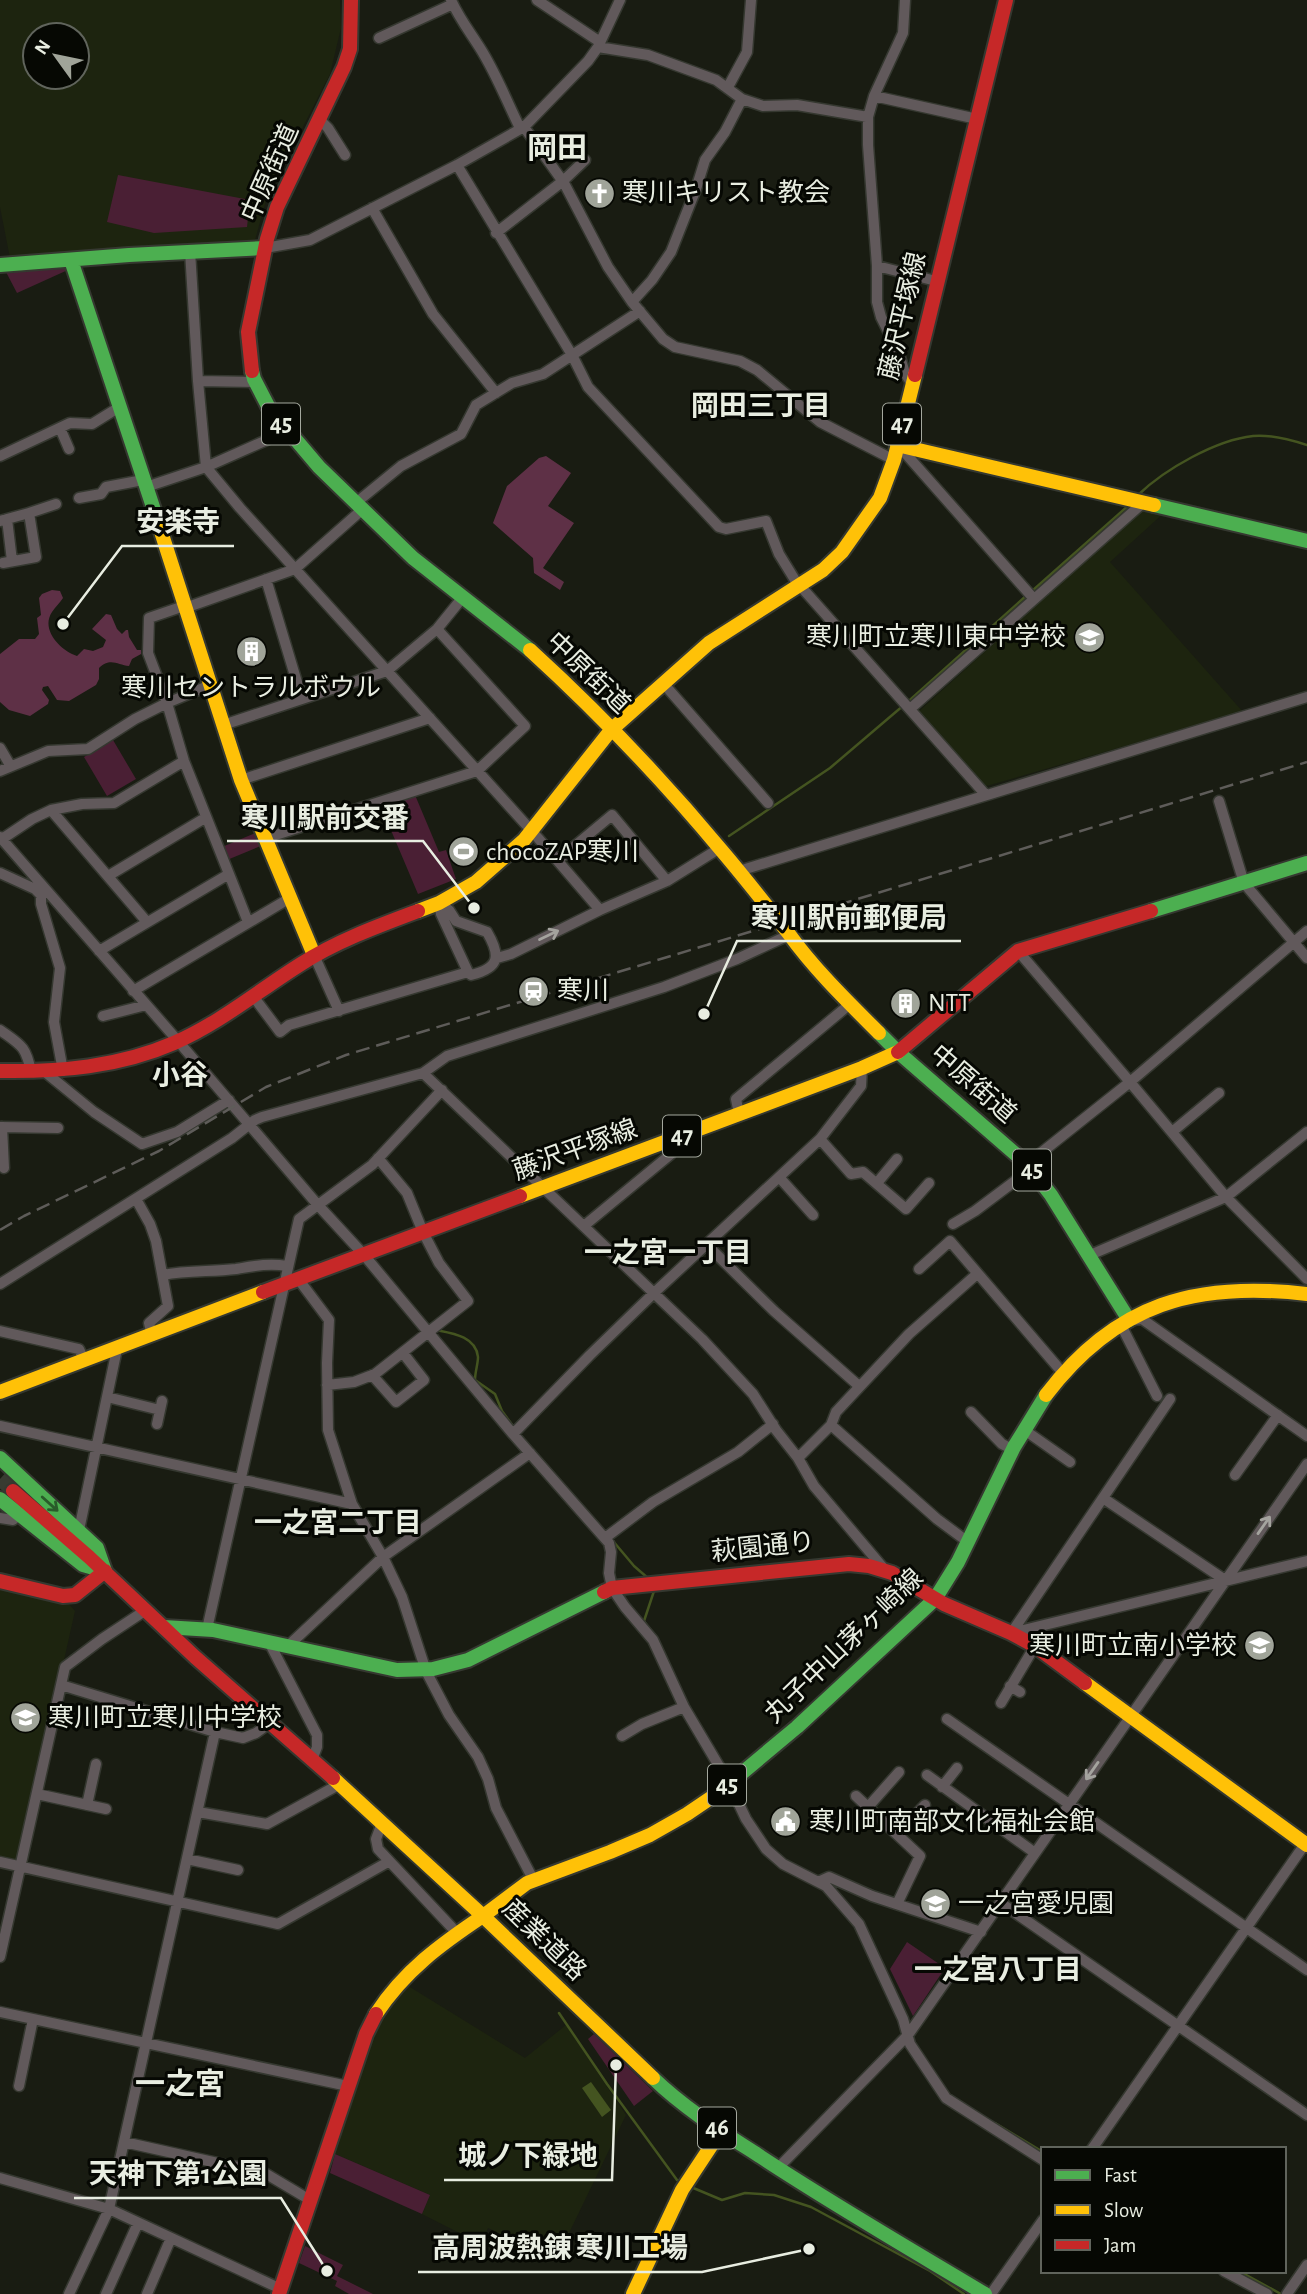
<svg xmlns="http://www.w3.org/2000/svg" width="1307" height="2294" viewBox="0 0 1307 2294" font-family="'Alegreya Sans','Noto Sans JP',sans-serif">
<rect width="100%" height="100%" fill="#191c12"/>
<path fill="#1d240f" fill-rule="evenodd" d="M0,0H340L341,28L330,74L267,197L255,240L182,248L10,258L0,207ZM35,35H77V77H35Z
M1145,507L1166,511L1110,562L1243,712L983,787L917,713Z
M0,1588L69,1604L75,1611L19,1861L0,1859Z
M405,1984L525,2058L566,2025L626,2115L556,2260L488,2228L481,2244L422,2214L430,2195L335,2154L336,2142L368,2048L381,2019Z"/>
<path fill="#4a1f34" d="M118,175L250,200L247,227L154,233L107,222Z
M67,266L70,269L17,293L6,272Z
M113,740L136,779L107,796L84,757Z
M415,795L439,852L446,850L456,879L418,894L382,809Z
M258,832L263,845L227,860L222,847Z
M907,1942L945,1968L913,2016L890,1969Z
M594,2034L653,2091L634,2106L588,2039Z
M335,2154L430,2195L422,2214L330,2173Z
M305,2246L343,2265L337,2276L373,2294H349L335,2286L337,2281L299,2263Z"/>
<path fill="#5e3046" d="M546,456L571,473L548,506L574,523L543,568L564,582L560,590L534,573L533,558L493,523L507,486L539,458Z
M52,590L60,591L63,598C60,603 55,607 52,612C40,630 61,651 77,656L84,649L93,651L103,647L106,640L92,629L106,614L111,615L117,629L122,634L126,630H128L129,637L137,650H141V654L132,659L129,666C118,665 110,657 99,668V679L96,685L69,701L57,700L48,686L43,687L42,690L49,700L48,704L30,716L9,710L0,702V654L19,639H35L39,634L37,618L41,615L39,598L42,594Z"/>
<path fill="#445420" d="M591,2082L611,2110L602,2117L582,2088Z"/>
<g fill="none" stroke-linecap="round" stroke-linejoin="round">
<path stroke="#445420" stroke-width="2.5" d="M1138,495C1165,469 1216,440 1253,436C1270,434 1291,440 1307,445
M1032,591L1129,505
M729,836L830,768L911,699L1027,595
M436,1330C451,1333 476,1336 478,1357C478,1364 475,1372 475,1380L495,1394L502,1411L513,1426
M613,1541L634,1566L649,1579
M648,1627L644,1621L655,1588
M863,1922L907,2017
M559,2013L607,2084L677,2180L682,2182
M995,2123L1043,2152
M691,2187L722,2200L745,2193L774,2195L811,2207L930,2271L964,2294
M1239,2271L1281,2294"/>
<path stroke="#383b31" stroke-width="14" stroke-dasharray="14 7" stroke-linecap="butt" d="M0,1479L13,1491"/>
<defs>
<path id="street" d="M451,0C459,18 470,32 480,48C496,73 507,102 520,128
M537,0L600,42
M905,0L903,33L874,96L868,117V145L877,266V302L881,317L898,351L905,373L912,384
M379,38L453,4
M598,47L648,55L716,80L742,99L763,106L797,105L868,117
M728,87L747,52L751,0
M874,96L977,119
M320,120L328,128L345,155
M524,127L564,183L608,267L632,302L663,339L675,347L740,361L757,370L820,422L894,460
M457,165L572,355L588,387L719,527L726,529L766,521L779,554L795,580L985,794
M372,208L433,314L496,393
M496,233L563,181L585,160
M265,248L310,240L457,165L524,127L588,61L598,47L620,0
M190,251L198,381L206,467L240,508L538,838L600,910L667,881L720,848
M877,266L936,281
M632,302L652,280L671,252L696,189L705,160L725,132L742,99
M198,381L256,382
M60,428L69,449
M898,445L1034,599
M0,456L70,423L92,424L121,406
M146,487L206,467L287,431
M79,498L101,494L106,487L143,480
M357,502L401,466L461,434L476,405L512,383L543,374L640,311
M29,513L56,504
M7,519L12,561
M0,521L29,513L36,557L3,563
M266,579L302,699
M185,608L295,569L364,508
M663,683L768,803
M910,709L1144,502
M223,725L387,671L437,629L463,597
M0,748L10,765
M0,771L48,751L88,749L135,719L167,703L148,653L149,618L184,606
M241,780L430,718
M1219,801L1244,883L1307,958
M51,810L147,922
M0,837L178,1041L317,1204L364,1255L513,1434L609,1543L611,1552L609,1573L612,1588L625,1607L653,1640L684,1707L729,1783L746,1819L766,1849L783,1864L826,1886L859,1924L903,2019L910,2044L946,2098L1043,2160
M266,838L477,771L525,726L437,629
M2,839L32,819L51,810L82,804L114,803L184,761
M558,860L612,815L667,881
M739,871L1307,697
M0,873L35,889L38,887
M229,874L248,922
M108,876L205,818
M35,889L41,895V904L60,968L54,1022L63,1071
M439,903L449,910L456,921L487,932C501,956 500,968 471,975L468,972L441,914Z
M1307,931L1130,1082L1226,1197L1307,1279
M99,951L229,874L184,761L167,703L210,685
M1018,951L1130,1082L1027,1164
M314,955L339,1011
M497,958L511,954L600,910
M133,991L290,898
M253,996L280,1032L289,1025L468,972
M103,1016L146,1005
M0,1030C21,1045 26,1046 31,1072
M45,1072L94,1112L142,1144L177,1132L229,1100
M423,1073L702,1339L753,1394L776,1430L798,1458L814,1486L885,1570
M739,1114L736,1099L850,1004
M0,1127L58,1128
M2,1127L4,1168
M1172,1132L1219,1093
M820,1139L851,1174L863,1172L906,1209L929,1183
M779,1177L813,1215
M877,1183L897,1159
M136,1199L150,1224L156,1241L168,1306L149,1323L152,1336
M953,1224L975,1211L1031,1169
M585,1225L671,1154L673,1139
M706,1244L774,1311L859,1386
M1090,1255L1226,1197L1307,1132
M919,1269L950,1241L1062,1372
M163,1275C187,1270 212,1272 236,1269C254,1266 269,1263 287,1266
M299,1280L329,1320L327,1363L328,1430L352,1504L383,1557L402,1597L426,1671L449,1715L478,1757L488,1779L496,1808L534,1881
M0,1284L232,1138L255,1120L262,1117L423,1073L447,1056L664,987L737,959L789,935
M1133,1320L1142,1319L1307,1436
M1121,1325L1157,1396
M0,1331L79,1349L84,1360
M372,1375L396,1402L424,1380L403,1353
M327,1385L354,1382L375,1374L468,1301L439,1263L423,1232L407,1193L378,1158
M107,1397L160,1410
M971,1412L1002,1444L1012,1449
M157,1424L162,1401
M831,1425L937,1519L968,1542
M0,1426L352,1504
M1023,1429L1070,1462
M513,1434L590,1355L655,1292L820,1139L861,1086L862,1068
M798,1458L831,1425L836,1412L909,1334L977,1274
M1235,1475L1278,1415
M1103,1498L1225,1580
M0,1518L13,1520L18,1515
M79,1530L117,1349
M605,1538L653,1502L738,1452L773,1424
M207,1629L299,1219L372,1165L442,1090
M1012,1632L1170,1399
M1011,1633L1307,1561
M269,1642L317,1735V1747L312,1760
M288,1646L383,1557L530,1453
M61,1685L215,1732L243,1738L256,1733L270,1723
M1010,1686L1020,1692
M1001,1703L1035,1646
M947,1719L1307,1970
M622,1736L642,1724L684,1707
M927,1775L1035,1853
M942,1787L957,1768
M37,1794L106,1809
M856,1796L920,1856L897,1904
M87,1805L96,1764
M868,1807L899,1772
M198,1812L267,1824L340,1784
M382,1823L376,1839L378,1849L457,1933
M898,1834L925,1805
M187,1859L238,1870
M0,1862L278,1924L388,1862
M818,1882L829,1877L872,1896L981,1932
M1001,1903L1307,2115
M0,1957L65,1667L102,1639L146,1610
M0,2012L348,2086
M19,2086L33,2019
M124,2142L231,2166L258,2169L310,2200
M1092,2149L1307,1841
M778,2168L908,2035L1307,1464
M0,2178L109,2209L281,2289
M1224,2271L1267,2294
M69,2294L109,2209L215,1732
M106,2294L138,2223
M147,2294L171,2238
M991,2294L1043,2220
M1287,2294L1307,2265"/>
<path id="fast" d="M71,260L157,519
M0,265L129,255L265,248
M252,371L254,379L269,408L319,467L413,558L530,650
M1154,505L1307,541
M1151,911L1307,863
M879,1033L898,1052L1027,1164L1051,1195L1129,1320
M0,1458L97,1548L105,1571
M0,1499L83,1565L97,1569
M164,1627L213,1630L397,1670L433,1669L468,1660L604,1592
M718,1793L797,1727L935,1599L958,1562L1014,1447L1046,1395
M653,2078C685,2109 724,2133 761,2157C834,2205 910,2249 985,2294"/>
<path id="slow" d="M897,445L1154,505
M157,519L241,780L314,955
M530,650C598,712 663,780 722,851C745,878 767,906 789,934C815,970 848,1002 879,1033
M611,730L709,643L823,570L842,552L880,498L894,460L915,375
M418,911L439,903L476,882L524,840L611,730
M520,1196L862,1068L898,1052
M0,1392L263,1292
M1046,1395C1116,1303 1196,1281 1307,1294
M1085,1683L1307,1845
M333,1778L483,1916L653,2078
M483,1916L527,1883L610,1852L650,1835L687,1814L718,1793
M376,2014C404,1971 441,1944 483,1916
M633,2294L682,2190L721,2131"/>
<path id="jam" d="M252,371L248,332L267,239L277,207L344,67L350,49L351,0
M915,375L1006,0
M898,1052L1018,951L1151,911
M0,1071C59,1072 119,1067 174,1043C220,1023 258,991 301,964C337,941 378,926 418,911
M263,1292L520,1196
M13,1491L89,1557L195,1657L333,1778
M0,1581L63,1596L75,1595L105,1571
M604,1592L612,1588L849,1564L869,1566L892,1573L944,1604L1011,1633L1035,1646L1085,1683
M279,2294L366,2034L376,2014"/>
</defs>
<use href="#street" stroke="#353830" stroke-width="13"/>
<use href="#fast" stroke="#353830" stroke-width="18"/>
<use href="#slow" stroke="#353830" stroke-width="18"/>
<use href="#jam" stroke="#353830" stroke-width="18"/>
<use href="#street" stroke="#61595b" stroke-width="10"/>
<use href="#fast" stroke="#4caf50" stroke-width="14"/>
<use href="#slow" stroke="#ffc107" stroke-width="14"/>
<use href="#jam" stroke="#c62828" stroke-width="14"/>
<path stroke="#5e5c59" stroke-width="2.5" stroke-dasharray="14 7" stroke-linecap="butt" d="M0,1230L24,1216L159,1151L266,1087L346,1055L1307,762"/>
</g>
<defs><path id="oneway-shaft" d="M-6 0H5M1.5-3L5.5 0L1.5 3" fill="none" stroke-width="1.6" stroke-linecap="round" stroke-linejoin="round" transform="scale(1.75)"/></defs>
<g stroke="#a4a39e">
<use href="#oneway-shaft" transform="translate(549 935) rotate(-26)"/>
<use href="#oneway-shaft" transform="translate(1264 1525) rotate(-55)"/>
<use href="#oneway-shaft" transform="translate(1092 1771) rotate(125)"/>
</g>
<use stroke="#295c2a" href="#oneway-shaft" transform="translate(50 1504) rotate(42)"/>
<defs>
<symbol id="church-disc" viewBox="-11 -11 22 22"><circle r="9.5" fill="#a0a499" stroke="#060803"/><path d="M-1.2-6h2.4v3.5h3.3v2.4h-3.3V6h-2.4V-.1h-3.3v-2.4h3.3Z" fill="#fff"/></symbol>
<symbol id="school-disc" viewBox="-11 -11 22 22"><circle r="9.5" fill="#a0a499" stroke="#060803"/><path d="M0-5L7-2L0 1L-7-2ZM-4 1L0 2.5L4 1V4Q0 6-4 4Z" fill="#fff"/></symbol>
<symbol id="building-disc" viewBox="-11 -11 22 22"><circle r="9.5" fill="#a0a499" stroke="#060803"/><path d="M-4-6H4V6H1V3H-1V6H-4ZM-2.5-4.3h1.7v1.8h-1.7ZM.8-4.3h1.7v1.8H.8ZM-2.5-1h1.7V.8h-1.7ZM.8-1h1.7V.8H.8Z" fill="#fff"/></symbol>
<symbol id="stadium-disc" viewBox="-11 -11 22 22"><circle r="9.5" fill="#a0a499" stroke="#060803"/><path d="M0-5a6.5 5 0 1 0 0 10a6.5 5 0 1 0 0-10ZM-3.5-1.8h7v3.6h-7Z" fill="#fff"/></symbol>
<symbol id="station-disc" viewBox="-11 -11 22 22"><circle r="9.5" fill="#a0a499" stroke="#060803"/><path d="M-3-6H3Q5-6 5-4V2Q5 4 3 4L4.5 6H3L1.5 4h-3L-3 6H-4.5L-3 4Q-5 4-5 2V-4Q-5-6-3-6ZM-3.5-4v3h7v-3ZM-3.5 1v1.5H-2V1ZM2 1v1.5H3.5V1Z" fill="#fff"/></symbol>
<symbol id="civic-disc" viewBox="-11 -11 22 22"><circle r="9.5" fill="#a0a499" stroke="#060803"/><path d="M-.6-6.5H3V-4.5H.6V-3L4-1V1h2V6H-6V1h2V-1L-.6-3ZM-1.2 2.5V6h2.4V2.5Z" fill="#fff"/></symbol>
</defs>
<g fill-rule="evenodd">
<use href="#church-disc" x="582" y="176" width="35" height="35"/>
<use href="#school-disc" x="1072" y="620" width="35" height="35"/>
<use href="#building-disc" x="234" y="634" width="35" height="35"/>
<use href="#stadium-disc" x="446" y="834" width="35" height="35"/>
<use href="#station-disc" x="516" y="974" width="35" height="35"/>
<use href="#building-disc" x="888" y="986" width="35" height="35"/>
<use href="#school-disc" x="1242" y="1628" width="35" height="35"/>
<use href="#school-disc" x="8" y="1700" width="35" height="35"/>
<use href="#civic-disc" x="768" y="1804" width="35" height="35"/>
<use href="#school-disc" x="918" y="1886" width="35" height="35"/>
</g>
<g text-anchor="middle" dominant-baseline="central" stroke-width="6" stroke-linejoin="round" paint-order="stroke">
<g fill="#060803" stroke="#a4a89e" stroke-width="2">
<rect x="262" y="403.5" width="38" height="41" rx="5"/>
<rect x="883" y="403.5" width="38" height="41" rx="5"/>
<rect x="663" y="1115.5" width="38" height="41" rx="5"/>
<rect x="1013" y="1149.5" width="38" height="41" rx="5"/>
<rect x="708" y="1764.5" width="38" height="41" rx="5"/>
<rect x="698" y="2107.5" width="38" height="41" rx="5"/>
</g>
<g font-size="24" font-weight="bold" fill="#e8ede1">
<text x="281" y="424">45</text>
<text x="902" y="424">47</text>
<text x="682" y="1136">47</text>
<text x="1032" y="1170">45</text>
<text x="727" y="1785">45</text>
<text x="717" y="2128">46</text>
</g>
<g font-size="26" fill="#e8ede1" stroke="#060803">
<text transform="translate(270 173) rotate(-66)">中原街道</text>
<text transform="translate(903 316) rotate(-77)">藤沢平塚線</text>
<text transform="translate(588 673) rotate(44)">中原街道</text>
<text transform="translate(973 1084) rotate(41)">中原街道</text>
<text transform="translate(575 1150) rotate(-20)">藤沢平塚線</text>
<text transform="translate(763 1547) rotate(-6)">萩園通り</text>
<text transform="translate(844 1646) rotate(-44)">丸子中山茅ヶ崎線</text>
<text transform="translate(544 1940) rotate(44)">産業道路</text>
</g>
<g font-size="26" fill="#e8ede1" stroke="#060803" text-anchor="start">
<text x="622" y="193">寒川キリスト教会</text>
<text x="1066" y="637" text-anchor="end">寒川町立寒川東中学校</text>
<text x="251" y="688" text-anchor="middle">寒川セントラルボウル</text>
<text x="486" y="852">chocoZAP寒川</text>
<text x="557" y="991">寒川</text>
<text x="928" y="1003">NTT</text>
<text x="1237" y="1646" text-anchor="end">寒川町立南小学校</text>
<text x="48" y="1718">寒川町立寒川中学校</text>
<text x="809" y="1822">寒川町南部文化福祉会館</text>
<text x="958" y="1904">一之宮愛児園</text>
</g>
<g font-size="28" font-weight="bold" fill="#e8ede1" stroke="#060803">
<text x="761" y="407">岡田三丁目</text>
<text x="180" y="1076">小谷</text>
<text x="668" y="1254">一之宮一丁目</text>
<text x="338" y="1524">一之宮二丁目</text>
<text x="998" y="1971">一之宮八丁目</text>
</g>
<g font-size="30" font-weight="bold" fill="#e8ede1" stroke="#060803">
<text x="557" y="149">岡田</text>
<text x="180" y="2085">一之宮</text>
</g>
</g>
<path fill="none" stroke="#e8ede1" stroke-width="2.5" d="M63 624L122 546H234M474 908L423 841H227M704 1014L737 941H961M616 2065L612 2180H444M327 2271L281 2198H74M809 2249L702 2272H418"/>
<g fill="#e8ede1" stroke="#060803" stroke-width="2.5">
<circle cx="63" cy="624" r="7"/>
<circle cx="474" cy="908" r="7"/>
<circle cx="704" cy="1014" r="7"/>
<circle cx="616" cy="2065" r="7"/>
<circle cx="327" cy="2271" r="7"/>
<circle cx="809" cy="2249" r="7"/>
</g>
<g font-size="28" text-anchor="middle" font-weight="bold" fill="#e8ede1" stroke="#060803" stroke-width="6" stroke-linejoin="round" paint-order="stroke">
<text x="178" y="531">安楽寺</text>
<text x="325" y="827">寒川駅前交番</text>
<text x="849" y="927">寒川駅前郵便局</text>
<text x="528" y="2165">城ノ下緑地</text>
<text x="178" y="2183">天神下第1公園</text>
<text x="560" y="2257">高周波熱錬 寒川工場</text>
</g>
<rect x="1041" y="2147" width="245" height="126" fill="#060803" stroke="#60645c" stroke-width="2"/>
<rect x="1055" y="2170" width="35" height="10" fill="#4caf50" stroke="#60645c" stroke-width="2"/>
<text x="1104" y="2182" font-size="21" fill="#e8ede1">Fast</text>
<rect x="1055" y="2205" width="35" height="10" fill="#ffc107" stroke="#60645c" stroke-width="2"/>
<text x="1104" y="2217" font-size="21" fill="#e8ede1">Slow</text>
<rect x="1055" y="2240" width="35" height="10" fill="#c62828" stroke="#60645c" stroke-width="2"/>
<text x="1104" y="2252" font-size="21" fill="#e8ede1">Jam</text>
<g transform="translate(56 56) rotate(303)"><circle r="33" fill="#060803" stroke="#60645c" stroke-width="2"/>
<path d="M0-5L12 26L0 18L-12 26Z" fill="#a0a499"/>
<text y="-10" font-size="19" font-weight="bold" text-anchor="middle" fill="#e8ede1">N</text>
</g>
</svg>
